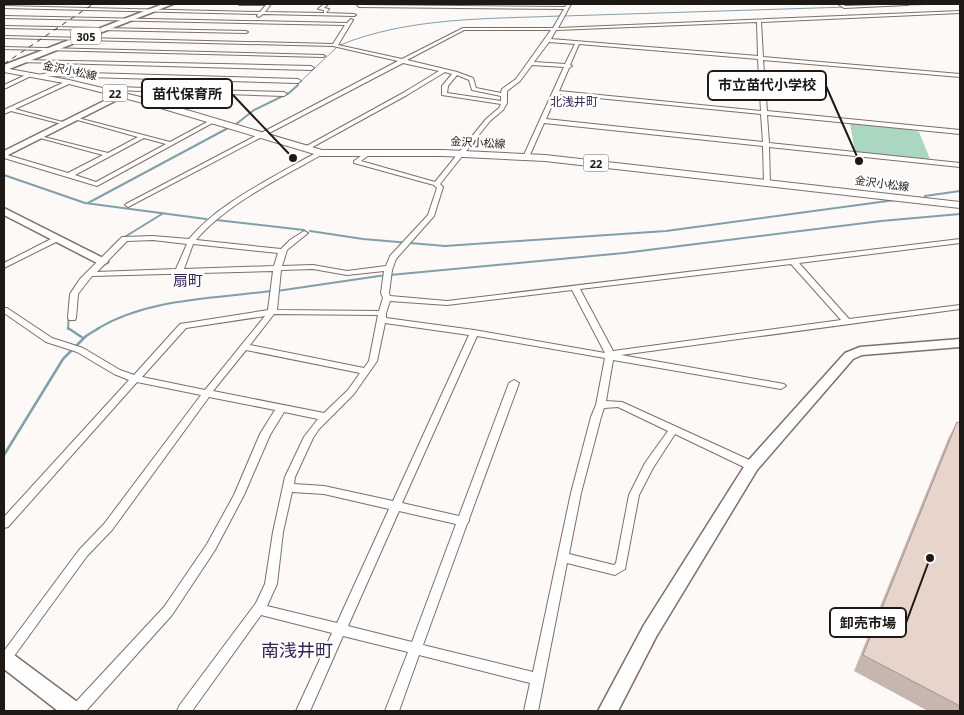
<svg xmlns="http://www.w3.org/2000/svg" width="964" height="715" viewBox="0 0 964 715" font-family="'Noto Sans','Noto Sans JP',sans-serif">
<rect width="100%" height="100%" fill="#fcf9f7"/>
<path fill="#a9d7c0" d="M850,123L909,129L919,132L930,159L855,152Z"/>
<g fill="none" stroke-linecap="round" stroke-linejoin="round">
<path stroke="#7ea1ab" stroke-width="1" d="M564,16L942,4
M340,45C409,17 487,19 560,16
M296,86L337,47"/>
<path stroke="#7ea1ab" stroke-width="2" d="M235,125L254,110L289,93L298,85
M4,175L85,203L206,219
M925,196L960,191
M88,203L230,127
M216,220L304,230
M310,231L363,239L445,246L666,231L895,200
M111,248L118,241L162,214
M72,291L79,281
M277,291L379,276L624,253L881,221L960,214
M68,329L70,296
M97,329C148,298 213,299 271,291"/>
<path stroke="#7ea1ab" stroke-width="2.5" d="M68,328L83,338
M4,455L63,359L86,336L99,328"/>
<defs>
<path id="street" d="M238,4H271L265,12L324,13V10L318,9L324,4H328L324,8L329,9L326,13L354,14L356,15L354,16L263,14L259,17L257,16L258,14L4,8V6L260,12L266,5H240Z
M567,4H571L558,28L960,11V13L761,22L763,57L960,74V77L763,60L767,111L960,130V134L767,115L769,143L960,163V167L769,147L770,183L767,185L764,183L763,146L544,123L529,157L526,159L523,157L564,67L532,65L520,81L507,91V103L503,110L490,121L440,184L443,187L434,216L396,259L392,270L389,293L390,296L447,301L960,239V243L799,263L849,319L960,305V309L621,355L784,384L786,386L781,389L613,360L606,401L622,402L756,463L757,466L756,469L752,470L748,469L675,434L653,468L639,495L625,569L615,575L567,563L538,711H524L530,683L419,655L399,711H385L408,652L343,636L310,711H296L332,633L261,615L192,711H177L179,706L256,603L265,584L273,532L285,477L304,437L318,419L284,412L270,435L244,495L215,550L172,615L86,711H70L72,706L164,607L207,544L234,495L260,434L275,410L209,397L112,530L87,556L9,663L4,664V651L79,550L104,524L201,395L137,382L8,527L4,528V517L129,380L114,374L77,352L46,342L4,313V308H7L52,338L83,348L120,370L134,375L180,324L268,310L273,271L92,276L78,294L76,318L75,320H69L68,318L70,294L80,279L122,237L153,236L189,239C214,209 250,190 283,171C295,165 308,156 321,151L324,153L323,154C282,177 226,204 196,240L281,249L290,240L304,231L308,233L287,250L282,266L313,265L347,271L386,266L390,256L428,215L437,188L434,185L354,163V161L365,153H369V155L361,161L435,182L486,119L499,108L501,104L442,95V86L452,74L445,72L407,95L307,150H303V148L403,93L439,71L403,63L128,207L125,205L126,204L398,61L333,46L4,38V36L333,44L345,25L4,18V16L347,23L351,19L353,20L338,45L402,59L463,28H553L564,9L359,7L357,5L565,7ZM757,22L758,56L551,39L556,30ZM464,30H551L516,79L502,89L501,93L476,88L473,78L457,72L407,60ZM549,42L575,44L565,64L534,62ZM579,44L758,59L761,111L559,91L569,68L572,66L570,65ZM457,75L469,80L472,90L501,96V101L447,93L448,86ZM557,94L761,114L763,142L546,119ZM153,240L187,244L176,269L97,272L127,241ZM193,244L278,253L274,266L184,269ZM791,264L841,320L613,351L580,289ZM313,269L347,275L384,271L381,293L383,298L379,311L277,310L281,270ZM572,290L605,353L474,330L386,318V313L390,301L447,305ZM274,314L378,315L369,361L364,368L250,345ZM265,316L205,390L142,377L186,328ZM385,323L469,335L393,501L324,486L294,484L295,477L313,438L319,429L354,394L377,361ZM477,336L605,358L596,405L591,417L571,493L533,672L423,645L467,524L469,521V519L519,383L514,380L509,383L459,516L402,503ZM246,350L360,373L348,390L324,413L213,391ZM618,407L668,431L645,463L629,495L616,563L614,565L569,554L581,493L601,417L604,408ZM292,492L324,494L389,509L337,623L267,606L277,584L283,532ZM399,511L456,524L412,642L348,626Z
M838,4H842L845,6L909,4L907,5L844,8Z
M4,26L246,31L248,32L246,33L4,28Z
M4,47L323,55L325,56L323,57L4,49Z
M22,60L311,66L314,68L311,70L20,62V61Z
M51,72L298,79L301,81L298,83L51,76L38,78L35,76Z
M28,74L33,75L4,89V85Z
M69,80L72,82L71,83L15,109L66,123V125L11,111L4,114V110L8,108Z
M119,87L194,90L197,87L199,88V90L284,92L287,94L284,96L197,93L182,111L180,112L177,110L191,93L117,90V88Z
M74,117L170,142L211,120L216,121L97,186L4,158V154L68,173L103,155L40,138V136L108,153L138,137L74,119ZM144,138L166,144L96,182L75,175Z
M55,237H58L62,239L4,268V263Z"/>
<path id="secondary" d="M120,93L127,95L4,157V151Z
M4,208L107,260L108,262L103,265L99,264L4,215Z
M960,339V347L862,355L853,359L757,470L656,637L618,711H598L644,625L747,462L845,353L860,347Z
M4,650L10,652L80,704L82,711H58L4,669Z"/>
<path id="primary" d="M4,68L69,80L153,100L322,150H443L545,155L960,202V208L545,161L443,156H321L147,104L69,84L4,72Z"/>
<path id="highway" d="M163,4H173L4,71V65Z"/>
</defs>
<use href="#street" stroke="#7f6f66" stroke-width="2"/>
<use href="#secondary" stroke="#7f6f66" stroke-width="3"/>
<use href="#primary" stroke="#7f6f66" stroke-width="2"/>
<use href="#highway" stroke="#7f6f66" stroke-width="3"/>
<use href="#street" fill="#fff" fill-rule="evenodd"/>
<use href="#secondary" fill="#fff" fill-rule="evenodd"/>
<use href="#primary" fill="#fff" fill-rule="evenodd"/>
<use href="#highway" fill="#fff" fill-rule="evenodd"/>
<path stroke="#403b37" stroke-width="1" stroke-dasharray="5 5" stroke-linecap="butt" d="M4,64L93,4"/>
</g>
<path fill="#c7b6af" d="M957,422L960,423V711H928L854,671L948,439Z"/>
<path fill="#e7d4cb" stroke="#a2948e" d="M957,422L960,423V706L863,655Z"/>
<g text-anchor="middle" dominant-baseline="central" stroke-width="5" stroke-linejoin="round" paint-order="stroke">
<g fill="#fff" stroke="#625e5b" stroke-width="1">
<rect x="71" y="27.5" width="30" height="17" rx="4"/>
<rect x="102.5" y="84.5" width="25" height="17" rx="4"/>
<rect x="583.5" y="154.5" width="25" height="17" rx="4"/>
</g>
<g font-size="11" font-weight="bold" fill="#1f1915">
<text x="86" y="36">305</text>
<text x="115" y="93">22</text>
<text x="596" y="163">22</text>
</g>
<g font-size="11" fill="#1f1915" stroke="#fff">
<text transform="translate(70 70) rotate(12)">金沢小松線</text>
<text transform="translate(478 142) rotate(3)">金沢小松線</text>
<text transform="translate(882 183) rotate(7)">金沢小松線</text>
</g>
<g font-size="12" fill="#312560" stroke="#fff">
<text x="574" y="101">北浅井町</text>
</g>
<g font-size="15" fill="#312560" stroke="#fff">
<text x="188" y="280">扇町</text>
</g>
<g font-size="18" fill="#312560" stroke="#fff">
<text x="297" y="650">南浅井町</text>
</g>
</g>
<path fill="none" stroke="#1f1915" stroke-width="2" d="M859 161L826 86M293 158L232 94M930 558L906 623"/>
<g fill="#1f1915" stroke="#fff" stroke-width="2">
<circle cx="859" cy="161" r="5"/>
<circle cx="293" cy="158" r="5"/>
<circle cx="930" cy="558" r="5"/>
</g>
<g fill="#fff" stroke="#1f1915" stroke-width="2">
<rect x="708" y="71" width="118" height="29" rx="5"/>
<rect x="142" y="79" width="90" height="29" rx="5"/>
<rect x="830" y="608" width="76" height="29" rx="5"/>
</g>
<g font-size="14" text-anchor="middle" font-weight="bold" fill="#1f1915">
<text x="767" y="90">市立苗代小学校</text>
<text x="187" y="99">苗代保育所</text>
<text x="868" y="628">卸売市場</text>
</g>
<rect width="964" height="715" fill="none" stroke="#1f1915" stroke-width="10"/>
</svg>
